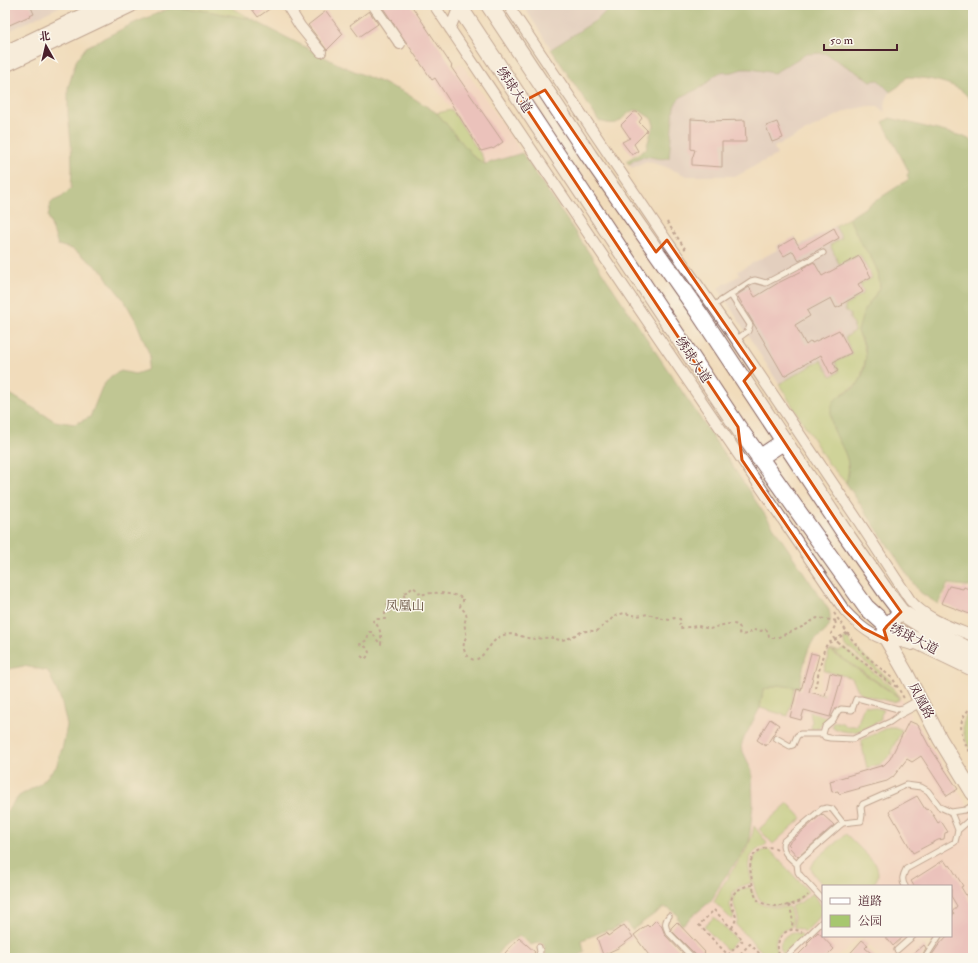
<svg xmlns="http://www.w3.org/2000/svg" width="978" height="963" viewBox="0 0 978 963" font-family="'IM FELL Double Pica','Noto Serif SC',serif">
<rect width="100%" height="100%" fill="#fbf7ec"/>
<filter id="ink" filterUnits="userSpaceOnUse"><feTurbulence type="fractalNoise" baseFrequency=".025" numOctaves="2"/><feDisplacementMap in="SourceGraphic" scale="8" xChannelSelector="R" yChannelSelector="G"/><feConvolveMatrix kernelMatrix="1 2 1 2 8 2 1 2 1" color-interpolation-filters="sRGB"/></filter>
<filter id="wash" filterUnits="userSpaceOnUse"><feTurbulence type="fractalNoise" baseFrequency=".012" numOctaves="4" result="noise"/><feDisplacementMap in="SourceGraphic" scale="16" xChannelSelector="R" yChannelSelector="G"/><feGaussianBlur stdDeviation="0.9" result="paint"/><feColorMatrix in="noise" values="0 0 0 0 0 0 0 0 0 0 0 0 0 0 0 0 0 1.4 0 .05"/><feComposite in="paint" operator="in"/></filter>
<g filter="url(#wash)">
<rect width="100%" height="100%" fill="#f1dcbb"/>
<path fill="#f7d0cb" d="M461,63L522,153L485,164L482,156L452,110L431,82Z
M828,650H830L900,697L911,716L892,752V754L913,764L931,747L973,814V897L971,899L967,897L951,910V886H823V936H861L837,958H713L682,925L712,900L722,881L739,859L749,842L753,804L746,757L741,747L743,740L760,708L788,716L795,687L816,691L819,688Z
M861,936H933L907,958H881Z"/>
<path fill="#d2bec2" d="M5,5H63L5,33Z
M523,5H612L598,19L551,49Z
M824,53L870,81L878,80L890,92L886,100L884,112L879,107L868,106L846,111L774,147L777,155L760,163L737,176H687L666,167L650,162H644L632,168L629,164L638,158L645,156L664,159L671,137L674,107L677,101L681,97L704,86L714,75L719,73L733,72L742,69H751L774,73L806,54Z
M835,226L842,238L839,264L860,254L872,278L865,293L845,306L850,314L851,322L854,324V331L848,336L852,354L839,372L831,376L821,360L779,384L718,288L740,275L738,271L777,250L776,246L795,237L800,245Z"/>
<path fill="#a7c76f" stroke="#78734d" d="M174,5H228L251,19L195,9L170,8Z
M452,110L482,156L485,164L474,157L437,113Z
M849,218L860,241L872,259L878,272L880,286L874,297L869,303L858,331L864,346L866,356L864,366L860,381L855,386L842,394L832,425C841,445 854,461 846,483L828,463L779,384L821,360L831,376L839,372L835,362L852,354L845,338L854,331V324L850,319V314L845,310V306L864,293L860,284L872,278L860,255L839,264L830,245L842,238L835,226Z
M844,638H848L852,645L892,682H889L847,647L843,640Z
M845,649L894,689L900,697L832,651L839,652Z
M830,651L894,694L899,698V700L892,702L864,695L858,690L852,678L849,677L824,671L829,652Z
M778,685L795,687L788,716L760,708L763,690Z
M819,693L824,694L819,715L829,718L819,727L812,729L811,728L812,722L810,712L815,694Z
M864,705L884,710L881,715V720C863,729 855,737 834,728L832,726L833,722C837,721 844,723 846,726H857Z
M973,709V754C964,738 956,721 973,709Z
M888,727H895L902,730L891,751V754L881,764L867,768L861,742L862,740Z
M788,803L802,818L773,844L759,829Z
M754,826L767,843C765,847 761,847 757,850C743,862 751,870 751,883L739,887L732,893L730,905L734,917L732,920L714,902C718,895 721,887 726,880C738,862 751,848 754,826Z
M846,834L875,863C880,873 879,879 871,886H824L814,875L811,868L815,860Z
M767,849L771,851L808,891C801,904 771,911 760,900C753,892 749,867 754,858C757,853 762,851 767,849Z
M750,887C753,890 753,894 755,898C762,909 778,907 789,907C791,912 794,923 791,927C789,929 785,929 782,931C773,938 775,948 779,958H768L736,925C743,915 723,897 740,889C743,888 747,888 750,887Z
M812,893C830,912 820,917 805,932L800,929L794,928V917L791,906L801,902Z
M714,917L737,940L727,950L704,927Z
M793,932L801,934L803,936L783,954C776,945 783,935 793,932Z"/>
<path fill="#85ac62" stroke="#686646" d="M612,5H973V104C969,98 964,91 957,88C944,81 922,77 907,77L899,86L890,92L878,80L871,81L824,53L806,54L774,73L751,69H742L733,72L719,73L714,76L704,86L681,97L677,101L674,107L669,158C651,162 650,149 629,164L626,161L646,149L651,132L654,126L652,119L640,111L634,110C617,119 623,128 599,121L551,49L598,19Z
M170,8L195,9L251,19L340,65L404,92L437,113L474,157L485,164L522,153L829,610C835,634 818,632 809,648C804,660 802,675 799,688L778,685L763,690L760,708L743,740L741,747L752,771L753,804L749,842L739,859L722,881L712,900L682,925L678,920L677,914L667,908H663L632,930L625,922L612,930H607L582,940L584,952L576,958H548L546,956L544,945L540,942L531,945L520,936C508,942 501,946 496,958H5V813L19,796L40,784L56,767L63,745L67,725L61,700L48,671L24,666L5,670V389L10,394L55,421L75,424L90,417L102,387L111,376L121,371L135,374L147,370L150,356L136,321L124,300L110,283L103,272L84,257L72,249L58,245L48,216L51,202L62,197L71,188L72,168L71,142L68,115V88L76,61L86,47L132,24Z
M890,118L962,136L973,141V587L948,584L938,604L921,593L915,586L846,483C857,452 828,439 831,410C833,394 846,395 856,386C864,378 867,359 865,348C864,342 860,337 858,331L864,310L874,297L880,286L878,272L872,259L860,241L849,218L909,179L907,175L909,172L883,122Z"/>
<g id="blocks">
<path fill="#e4a2bb" d="M5,5H30L34,14L5,27Z
M249,5H275L258,17Z
M381,5H411L452,66L451,67L503,142L493,149L492,148L481,151L435,78L432,80Z
M326,11L343,34L327,50L308,25Z
M369,11L378,24L359,37L350,25Z
M634,112H637L642,118L639,122L647,130L646,132L634,144L638,151L632,155L622,142L630,138L621,125Z
M691,119L708,120V121L745,120L746,142H722V167L692,165V159L695,150L691,149Z
M777,122L783,138L772,142L766,126Z
M834,228L839,238L799,261L793,251L784,256L778,247L794,238L800,248Z
M859,256L871,277L858,284L863,292L842,304L843,305L836,308L831,298L807,311L810,316L795,325L806,345L811,341L812,343L839,330L851,353L833,362L838,371L831,375L821,355L784,376L737,295L749,287L755,297L778,283L804,270L802,268L814,262L822,276Z
M949,586L963,589L964,587L973,591V611L972,615L941,603Z
M811,653L819,655L809,692L825,696L830,673L842,676L830,717L804,710L801,720L790,717L797,689L801,690Z
M770,719L779,725L766,746L757,740Z
M909,721L918,725L929,746L958,789L947,796L921,756L912,762L907,759L893,777L887,781L839,794L838,791L832,792L830,781L884,765L890,759Z
M917,796L925,809L930,810L938,823L941,821L948,832L945,833L944,839L938,840L913,853L889,811Z
M822,814L834,825L798,857L790,848L791,847L788,844Z
M944,860L948,866L950,865L963,886L961,887L973,907V958H930L938,946L947,936H951V918L954,913L952,912L957,906L951,896V886H914L911,881Z
M656,920L662,927L665,935L687,958H652L648,954L634,935L647,925L649,927Z
M677,922L705,952L704,953L710,958H697L696,955L671,930V928Z
M624,925L633,937L618,948L603,955L597,938L607,933L608,936Z
M818,932L834,949L825,958H795L808,945L807,943Z
M885,936H904L893,946Z
M519,938L535,952L529,958H510L505,953Z
M862,940L868,945L865,948L877,958H846Z
M924,945L926,948L921,958H909Z"/>
</g>
</g>
<g filter="url(#ink)">
<use href="#blocks" fill-opacity="0" stroke="#84615d" stroke-width="1"/>
<g fill="none" stroke-linecap="round" stroke-linejoin="round">
<defs>
<path id="lane" d="M730,294L750,325L748,331L736,340
M713,306L751,281L755,280L766,283L823,253
M919,699L903,708L898,709L861,699H856L852,710L841,709L838,711L833,720L825,727L823,734L825,737L830,738L853,739L890,722L900,715L921,704
M776,738L790,746L793,745L797,736L800,734H823
M951,812L965,810L973,805
M958,830L973,817
M797,864C790,858 780,851 784,841L822,809L827,808L832,809L843,823
M823,900L800,875L798,872L797,864L800,860L839,826L843,823L861,821L862,815L861,807L863,804L906,785L921,787L928,791L940,807L951,812L958,830L955,842L906,869C903,875 901,880 905,886
M669,916C664,922 665,926 668,932L693,958
M897,950L913,936
M537,958L540,952L539,947
M785,958L823,921
M925,958L939,936"/>
<path id="street" d="M287,5L300,26L321,52
M373,5L400,44
M434,5L637,306L845,611C856,623 870,636 887,640C895,641 904,642 912,645
M508,5L663,235L733,335L859,522L910,600C926,619 951,627 973,636
M450,29L459,6"/>
<path id="secondary" d="M5,53L105,5
M5,65L131,5
M901,612C894,619 884,625 884,635L906,673L940,739L973,793"/>
<path id="primary" d="M458,5L738,427L866,607L887,626L896,631L973,668
M489,5L589,156L699,313L844,532L888,595L901,612L912,619L928,629L973,652
M759,458L783,442"/>
</defs>
<use href="#lane" stroke="#84615d" stroke-width="7"/>
<use href="#street" stroke="#84615d" stroke-width="12"/>
<use href="#secondary" stroke="#84615d" stroke-width="16"/>
<use href="#primary" stroke="#84615d" stroke-width="18"/>
<path stroke="#84615d" stroke-width="2" stroke-dasharray="3 3" stroke-linecap="butt" d="M142,9L150,5
M667,222L686,250
M834,613L851,638L863,653L893,679L905,700
M835,621L836,624L831,634L835,640L891,684L897,687
M361,656L365,659L367,657L369,652L366,647L360,644L367,640L369,632H372L376,639L381,644C382,636 380,626 373,621L377,619H385V612L392,611L393,609L386,603L388,601L401,606L405,598L403,593L409,591L413,587L418,591L421,595C433,591 451,593 463,598V601L461,603L460,607C472,617 463,616 465,628C465,631 467,633 466,637C463,644 462,650 468,656C479,670 490,640 501,636C511,632 519,636 528,638C536,640 545,637 553,638C556,639 559,640 562,640C569,639 573,636 579,633C584,630 591,631 597,631L615,616L624,613L637,616L648,614L663,619L670,620L674,618L680,619L681,623L679,625L680,628L698,626L710,629C718,626 730,622 738,625L740,628L739,633C745,636 749,634 753,630L761,631L765,629L768,631L769,636L772,638H776L802,627L817,618L838,621
M815,688L824,650L827,644L847,633
M973,706C953,722 962,739 973,758
M777,850C772,846 768,847 762,849C747,856 750,868 752,881C753,888 754,897 759,901C764,905 774,906 780,906C790,906 802,902 808,895
M789,905C792,914 794,921 791,930
M714,910L743,940L728,955L699,925Z
M732,928L736,919C736,915 734,912 732,907C728,893 740,887 752,885
M779,955C774,939 786,924 802,932
M703,958L706,955
M736,958L750,944L764,958"/>
<use href="#lane" stroke="#fff" stroke-width="5"/>
<use href="#street" stroke="#fff" stroke-width="10"/>
<use href="#secondary" stroke="#fff" stroke-width="14"/>
<use href="#primary" stroke="#fff" stroke-width="16"/>
</g>
</g>
<path d="M0 0H978V963H0ZM545,90L656,252L667,240L755,368L744,381L844,532L901,612L887,626L884,630L887,640L863,628L845,611L742,460L738,427L522,102Z" fill="#f1dcbb" fill-opacity=".55" fill-rule="evenodd"/>
<path fill="none" stroke="#d8530f" stroke-width="3" stroke-linejoin="round" d="M545,90L656,252L667,240L755,368L744,381L844,532L901,612L887,626L884,630L887,640L863,628L845,611L742,460L738,427L522,102Z"/>
<g text-anchor="middle" dominant-baseline="central" stroke-width="3" stroke-linejoin="round" paint-order="stroke">
<g font-size="13" fill="#4a1f2b" stroke="#fbf7ec">
<text transform="translate(514 90) rotate(56)">绣球大道</text>
<text transform="translate(693 360) rotate(56)">绣球大道</text>
<text transform="translate(914 639) rotate(27)">绣球大道</text>
<text transform="translate(921 701) rotate(62)">凤凰路</text>
</g>
<g font-size="13" fill="#66513f" stroke="#fbf7ec">
<text x="405" y="606">凤凰山</text>
</g>
</g>
<rect width="978" height="963" fill="none" stroke="#fbf7ec" stroke-width="20"/>
<rect x="822" y="885" width="130" height="52" fill="#fbf7ec" stroke="#b4a19f"/>
<rect x="830" y="898" width="20" height="6" fill="#ffffff" stroke="#b4a19f"/>
<text x="858" y="905" font-size="12" fill="#4a1f2b">道路</text>
<rect x="830" y="915" width="20" height="12" fill="#a7c76f" stroke="#b4a19f"/>
<text x="858" y="925" font-size="12" fill="#4a1f2b">公园</text>
<g transform="translate(46 46) rotate(352)" stroke="#fbf7ec" stroke-width="3" paint-order="stroke">
<path d="M0-3L7 15L0 10L-7 15Z" fill="#4a1f2b"/>
<text y="-6" font-size="11" font-weight="bold" text-anchor="middle" fill="#4a1f2b">北</text>
</g>
<path d="M824 44v6h73v-6" fill="none" stroke="#4a1f2b" stroke-width="2"/>
<text x="830" y="44" font-size="12" fill="#4a1f2b" stroke="#fbf7ec" stroke-width="3" paint-order="stroke">50 m</text>
</svg>
